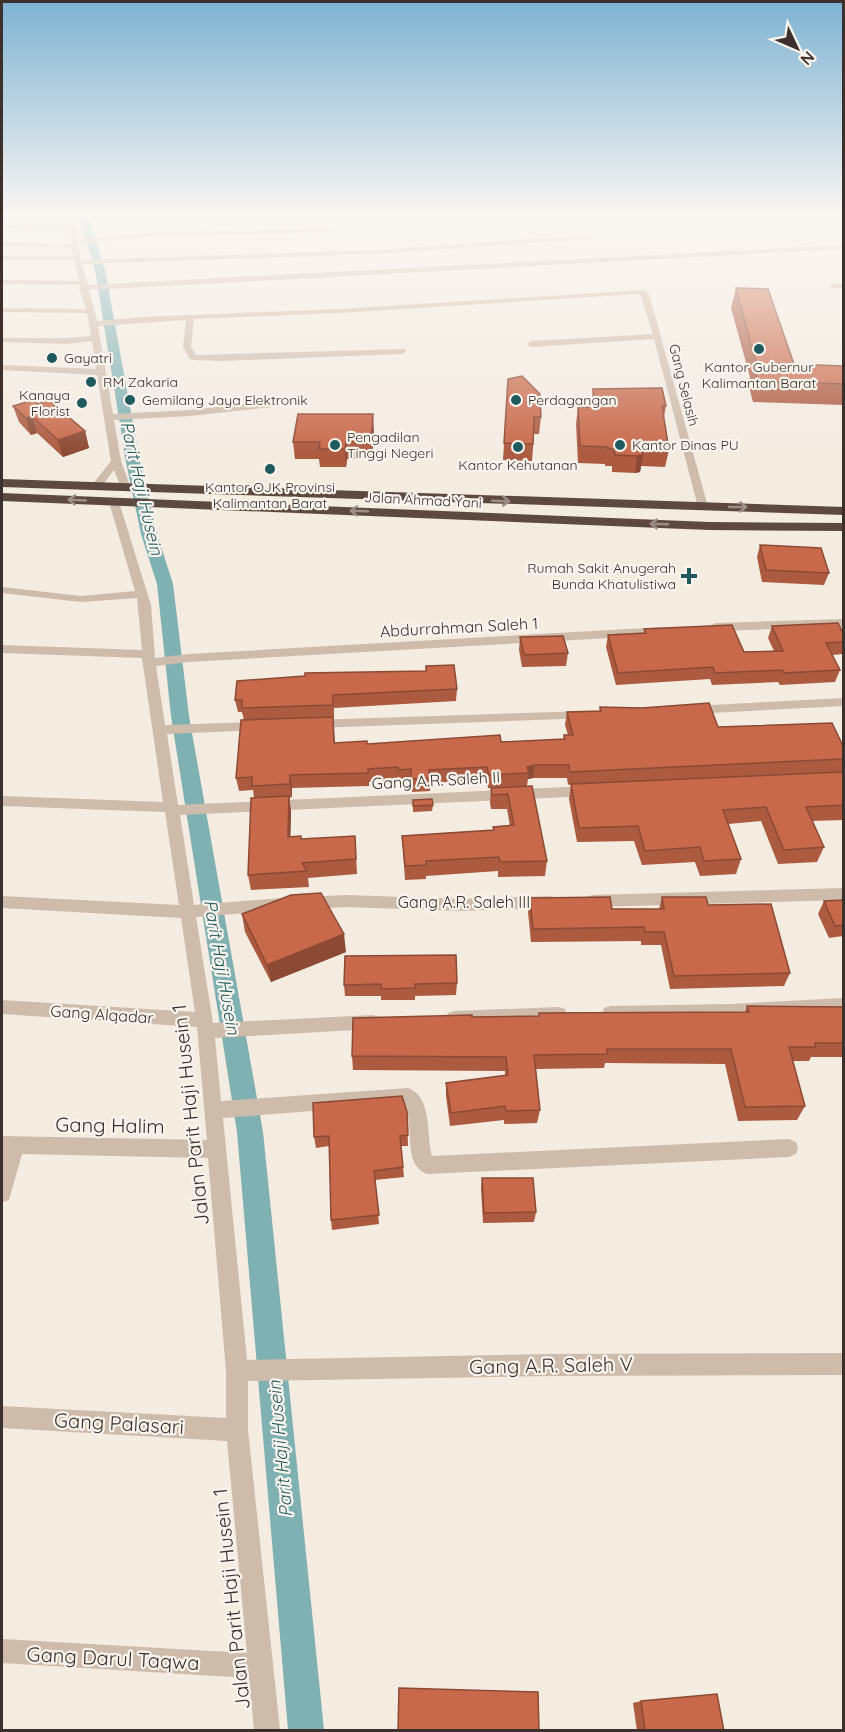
<svg xmlns="http://www.w3.org/2000/svg" width="845" height="1732" viewBox="0 0 845 1732" font-family="Quicksand,sans-serif">
<rect width="100%" height="100%" fill="#f4ebe1"/>
<g fill="none" stroke-linecap="round" stroke-linejoin="round">
<path fill="#7fb0b2" fill-rule="evenodd" d="M77,213H87L105,270L140,462L157,534L173,584L189,716L263,1132L324,1730H288L237,1132L171,716L157,584L141,534L126,462L95,270Z"/>
<path fill="#cdbbac" fill-rule="evenodd" d="M68,213H74L78,239L147,233L331,228L334,230L331,232L147,237L79,243L81,260L376,250L589,235L593,237L589,239L376,254L82,264L88,285L844,245V249L89,290L97,321L142,317L339,309L644,290L649,294L708,507L707,509L698,507L654,339L531,347L527,344L531,341L653,334L640,294L339,313L194,319L191,347L196,355L405,349L406,351L402,354L222,361L193,360L190,359L183,347L186,320L98,326L113,414L190,410L273,401L278,404L273,407L190,416L114,420L121,461L130,486L121,488L114,470L101,487L97,488L92,485L111,461L97,375L2,370V365L96,369L92,341L67,344L2,342V338H67L91,336L87,313L2,312V308L86,309L79,288L80,285L2,284V280L79,281L74,260H2V256H73L72,248L2,246V242L72,244L70,230L2,229V225L69,226Z
M87,213H94L98,216L259,213L256,215L96,220Z
M831,284H844V288H831Z
M114,499L119,502L151,605L155,658L189,654L664,627L670,631L664,635L189,662L156,666L165,725L259,722L266,726L259,730L167,734L178,805L589,786L596,791L589,796L180,815L194,905L283,898L288,900L291,904L288,908L283,910L196,917L213,1023L373,1015L379,1017L381,1022L379,1027L373,1029L215,1038L221,1101L408,1088C433,1097 426,1136 432,1156L789,1139L796,1142L798,1148L796,1154L789,1157L427,1174C401,1164 416,1125 404,1104L223,1118L247,1360L551,1354L844,1353V1375L551,1376L248,1381V1430L280,1730H254L249,1678L2,1663V1639L247,1653L227,1441L2,1428V1406L226,1418V1371L208,1158L22,1154L9,1200L2,1202V1136L207,1140L197,1027L2,1014V1000L195,1012L181,918L2,908V896L179,905L165,812L2,806V796L163,802L142,658L2,653V645L142,650L137,598L81,602L2,593V587L81,596L135,591L109,502Z
M844,619V627L715,631L709,627L715,623Z
M844,698V706L691,714L684,710L691,706Z
M586,711L591,712L593,715L591,718L313,728L306,724L313,720Z
M844,888V900L592,907L587,905L584,901L587,897L592,895Z
M346,895L462,899L550,896L555,898L558,902L555,906L550,908L462,911L346,907L307,909L302,907L299,903L302,899L307,897Z
M844,998V1012L731,1018L610,1020L604,1018L602,1013L604,1008L610,1006L731,1004Z
M559,1007L565,1009L567,1014L565,1019L559,1021L454,1025L448,1023L446,1018L448,1013L454,1011Z"/>
<path fill="#5c4a42" fill-rule="evenodd" d="M2,479L844,507V515L2,487Z
M2,493L709,522L844,523V531L709,530L2,501Z"/>
</g>
<path fill="#ac5a40" d="M736,288L794,364L843,366V405L753,402L748,383L750,377L731,308Z
M508,379L541,417L539,434H534L532,461L503,460Z
M593,389L666,406L664,417L669,450L665,467L641,466L640,472L635,473L612,472V466H605V464L578,463L576,424L578,407H591Z
M38,404L85,431L89,448L63,457L37,433L31,435L19,422L13,406Z
M374,431L372,459H347L346,467H320L319,459H295L293,442Z
M760,545L829,573L824,585L762,582L757,557Z
M772,626L843,633V654L832,655L840,670L835,682L780,685L778,682L712,685L710,679L616,685L606,647L608,635L644,634V629L744,652L774,651L768,638Z
M520,637L568,653L566,666L522,667L519,650Z
M426,666L457,689L456,701L334,708V717L244,720L242,712H238L235,700L426,671Z
M600,707L718,727L843,746V820L812,821L824,847L817,862L778,864L761,821L728,824L741,859L736,874L700,876L695,862L642,865L634,841L577,842L569,799L571,784L568,785L567,778H533L528,779L527,786L547,861L545,876L498,877V871L426,876V879L405,880L402,836L493,830V827L510,826L507,809H491L490,803L491,788H488L486,780L430,783V791L412,792L411,782L398,783V780L369,782V786L292,788V797L289,798L291,812L290,837L301,839L355,836L357,874L308,878L309,887L251,890L248,875L254,798L253,790L239,791L236,778L333,717L335,743L367,744L501,742L563,739L564,735H568L565,725L567,712L599,711Z
M413,800L433,805L432,811L413,812Z
M662,897L708,905L790,973L784,986L670,989L661,945H641V941L531,942L528,912L530,898L612,909H659Z
M843,900V936L829,938L818,914L824,901Z
M242,914L346,952L271,982L245,932Z
M457,983L456,995L415,996V1000H381V996H345L344,985Z
M747,1006L843,1007V1057H811L809,1061H793L805,1106L797,1120L738,1121L725,1064L605,1063L604,1068L536,1069L540,1110L537,1123L504,1124V1120L450,1126L446,1096V1083L505,1076V1071L353,1070L352,1056L472,1017L539,1016V1013L745,1012Z
M407,1112L408,1146H401L404,1177L375,1180L379,1224L332,1230L331,1220L329,1146L316,1148L314,1137Z
M482,1178L536,1212L534,1222L483,1223L481,1188Z
M641,1701L724,1731H637L633,1703Z"/>
<path fill="#8c4a34" d="M373,414L374,431L372,459L371,442Z
M32,416L37,433L31,435L26,418Z
M85,431L89,448L63,457L58,440Z
M346,442L347,459L346,467L345,449Z
M643,455L640,472L635,473L637,456Z
M535,765L533,778L528,779L529,773L527,767Z
M290,775L292,788V797L290,784Z
M289,796L291,812L290,853L288,837Z
M344,934L346,952L271,982L267,965Z"/>
<path fill="#c8694b" stroke="#8c4a34" stroke-width="1.5" d="M736,288L768,289L794,364L843,366V384L758,381L753,363H756Z
M522,376L540,394L541,417H534L533,444L504,443L508,379Z
M662,388L666,406H662L669,450L642,449L643,455L637,456L615,455L614,449H608V447L580,446L578,407H595L593,389Z
M33,400L38,404L49,400L85,431L58,440L32,416L26,418L13,406Z
M298,414H373L371,442H346L345,449H319L320,442H293Z
M760,545L821,548L829,573L766,570Z
M838,623L843,633V642L826,643L840,670L784,673L782,670L715,673L713,667L618,673L608,635L646,633L644,629L732,625L744,652L783,651L772,626Z
M563,636L568,653L524,655L520,637Z
M454,665L457,689L333,695V705L242,708V700H235L237,681L305,676V673L426,671V666Z
M709,703L718,727L832,723L843,746V759L570,772L569,765H535L527,767L529,773L489,775L487,767L429,770L430,778L411,779V769L398,770V767L368,769V773L290,775V784L252,786V777L236,778L241,720L333,717L334,743L367,741V744L500,735L501,742L565,739L564,735H573L567,712L601,711L600,707L642,708Z
M843,772V805L806,807L824,847L784,850L766,807L723,810L741,859L704,861L700,847L645,851L638,826L579,828L571,784Z
M532,786L547,861L500,862L499,857L426,861V865L405,866L402,836L494,830L493,827L514,825L508,794L492,795L491,788Z
M289,796L288,837L301,836V839L355,836L356,859L302,863L307,871L248,875L251,798Z
M432,799L433,805L413,806V800Z
M321,893L344,934L267,965L242,914L291,895Z
M610,897L612,909H664L662,897H706L708,905L771,904L790,973L674,976L664,932H645L644,927L533,929L530,898Z
M843,900V925L835,926L824,901Z
M456,955L457,983L415,984V988L381,989V984L344,985L345,956Z
M747,1006L843,1007V1043H815L816,1047H789L805,1106L745,1107L731,1049H607V1054L534,1055L540,1110L506,1111L505,1106L451,1113L446,1083L508,1075L506,1057L352,1056L353,1018L472,1015V1017L539,1016V1013L749,1012Z
M402,1096L407,1112L408,1135L400,1136L403,1167L374,1171L379,1215L331,1220L329,1136L314,1137L313,1103Z
M482,1178H533L536,1212L484,1213Z
M399,1688L538,1692L539,1731H398Z
M717,1694L724,1731H645L641,1701Z"/>
<defs><path id="oneway-shaft" d="M-6 0H5M1.5-3L5.5 0L1.5 3" fill="none" stroke-width="1.6" stroke-linecap="round" stroke-linejoin="round" transform="scale(1.5)"/></defs>
<g stroke="#9c8e87">
<use href="#oneway-shaft" transform="translate(77 500) rotate(-177)"/>
<use href="#oneway-shaft" transform="translate(501 501) rotate(2)"/>
<use href="#oneway-shaft" transform="translate(738 507)"/>
<use href="#oneway-shaft" transform="translate(359 511) rotate(-178)"/>
<use href="#oneway-shaft" transform="translate(659 524) rotate(-178)"/>
</g>
<linearGradient id="sky" x2="0" y2="1"><stop stop-color="#7eb2d2"/><stop offset="0.47" stop-color="#faf6f2"/><stop offset="1" stop-color="#faf6f2" stop-opacity="0"/></linearGradient>
<rect width="845" height="456" fill="url(#sky)"/>
<g fill="#1f5a5e" stroke="#fbf5ee" stroke-width="2">
<circle cx="759" cy="349" r="6"/>
<circle cx="52" cy="358" r="6"/>
<circle cx="91" cy="382" r="6"/>
<circle cx="130" cy="400" r="6"/>
<circle cx="516" cy="400" r="6"/>
<circle cx="82" cy="403" r="6"/>
<circle cx="335" cy="445" r="6"/>
<circle cx="620" cy="445" r="6"/>
<circle cx="518" cy="447" r="6"/>
<circle cx="270" cy="469" r="6"/>
<path d="M686 567h6v6h6v6h-6v6h-6v-6h-6v-6h6z"/>
</g>
<g text-anchor="middle" dominant-baseline="central" stroke-width="4.5" stroke-linejoin="round" paint-order="stroke">
<g font-size="14" fill="#3b302b" stroke="#fbf5ee" text-anchor="start">
<text x="64" y="358">Gayatri</text>
<text x="759" y="367" text-anchor="middle">Kantor Gubernur<tspan x="759" dy="16">Kalimantan Barat</tspan></text>
<text x="103" y="382">RM Zakaria</text>
<text x="70" y="395" text-anchor="end">Kanaya<tspan x="70" dy="16">Florist</tspan></text>
<text x="142" y="400">Gemilang Jaya Elektronik</text>
<text x="528" y="400">Perdagangan</text>
<text x="347" y="437">Pengadilan<tspan x="347" dy="16">Tinggi Negeri</tspan></text>
<text x="632" y="445">Kantor Dinas PU</text>
<text x="518" y="465" text-anchor="middle">Kantor Kehutanan</text>
<text x="270" y="487" text-anchor="middle">Kantor OJK Provinsi<tspan x="270" dy="16">Kalimantan Barat</tspan></text>
<text x="676" y="568" text-anchor="end">Rumah Sakit Anugerah<tspan x="676" dy="16">Bunda Khatulistiwa</tspan></text>
</g>
<g font-size="14" fill="#3b302b" stroke="#fbf5ee">
<text transform="translate(684 385) rotate(76)">Gang Selasih</text>
<text transform="translate(423 500) rotate(3)">Jalan Ahmad Yani</text>
</g>
<g font-size="16" fill="#3b302b" stroke="#fbf5ee">
<text transform="translate(459 627) rotate(-3)">Abdurrahman Saleh 1</text>
<text transform="translate(436 780) rotate(-3)">Gang A.R. Saleh II</text>
<text x="464" y="902">Gang A.R. Saleh III</text>
<text transform="translate(102 1014) rotate(4)">Gang Alqadar</text>
</g>
<g font-size="18" font-style="italic" fill="#1f5a5e" stroke="#fbf5ee">
<text transform="translate(142 488) rotate(77)">Parit Haji Husein</text>
<text transform="translate(222 967) rotate(80)">Parit Haji Husein</text>
<text transform="translate(280 1449) rotate(-95)">Parit Haji Husein</text>
</g>
<g font-size="20" fill="#3b302b" stroke="#fbf5ee">
<text transform="translate(190 1115) rotate(-96)">Jalan Parit Haji Husein 1</text>
<text transform="translate(110 1125) rotate(1)">Gang Halim</text>
<text transform="translate(551 1365) rotate(-1)">Gang A.R. Saleh V</text>
<text transform="translate(119 1423) rotate(3)">Gang Palasari</text>
<text transform="translate(231 1599) rotate(-96)">Jalan Parit Haji Husein 1</text>
<text transform="translate(113 1658) rotate(3)">Gang Darul Taqwa</text>
</g>
</g>
<rect width="845" height="1732" fill="none" stroke="#3b302b" stroke-width="6"/>
<g transform="translate(797 48) rotate(134)" stroke="#fbf5ee" stroke-width="4.5" paint-order="stroke">
<path d="M0-4.5L10 22L0 15L-10 22Z" fill="#3b302b"/>
<text y="-9" font-size="16" font-weight="bold" text-anchor="middle" fill="#3b302b">N</text>
</g>
</svg>
